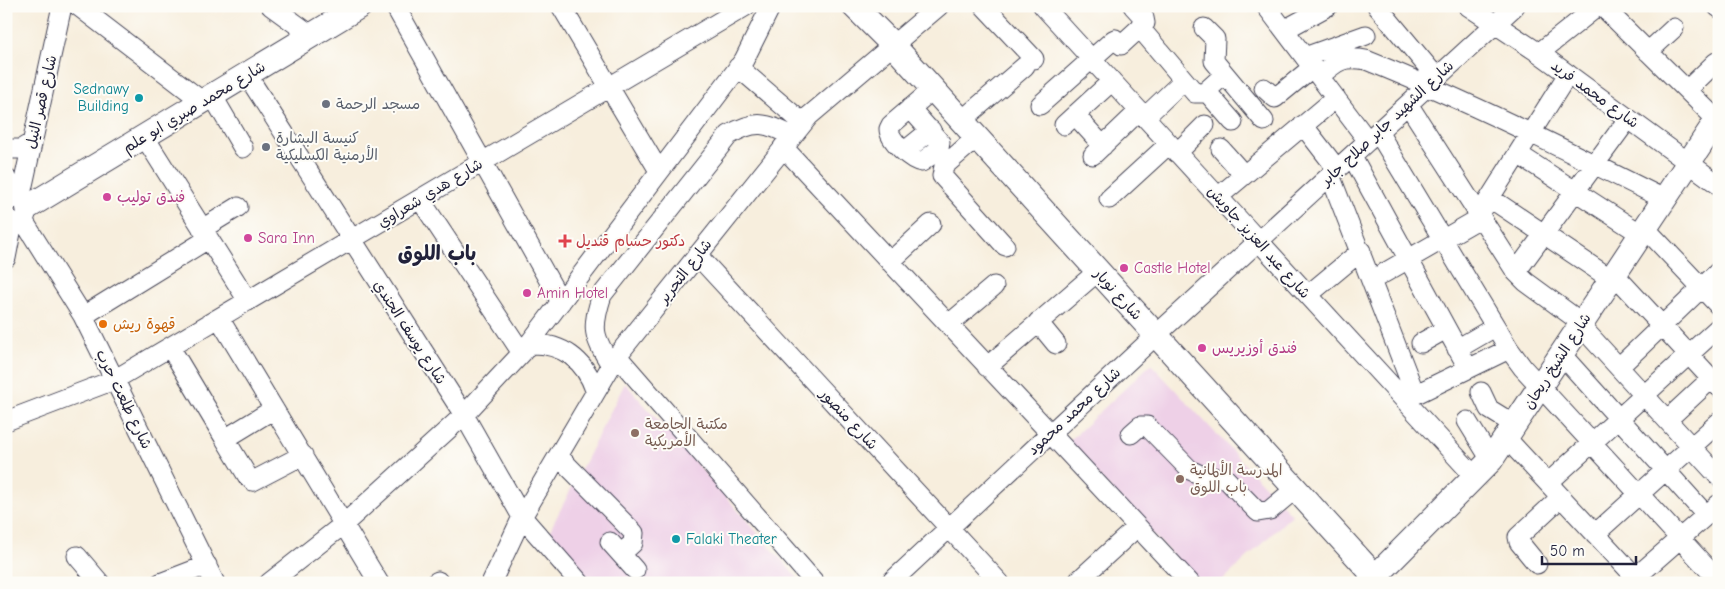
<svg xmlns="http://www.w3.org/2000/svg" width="1725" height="589" viewBox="0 0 1725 589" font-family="'Comic Neue','Playpen Sans Arabic',sans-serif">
<rect width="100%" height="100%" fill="#fdfcf7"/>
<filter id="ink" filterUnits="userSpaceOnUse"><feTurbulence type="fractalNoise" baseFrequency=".02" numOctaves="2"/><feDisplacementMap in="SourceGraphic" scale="10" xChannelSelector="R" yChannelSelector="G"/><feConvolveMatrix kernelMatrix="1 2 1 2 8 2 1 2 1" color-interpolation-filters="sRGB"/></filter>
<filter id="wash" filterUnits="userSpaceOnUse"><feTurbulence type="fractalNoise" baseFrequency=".0096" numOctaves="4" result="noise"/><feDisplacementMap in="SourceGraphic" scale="20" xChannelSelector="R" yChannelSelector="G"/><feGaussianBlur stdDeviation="1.12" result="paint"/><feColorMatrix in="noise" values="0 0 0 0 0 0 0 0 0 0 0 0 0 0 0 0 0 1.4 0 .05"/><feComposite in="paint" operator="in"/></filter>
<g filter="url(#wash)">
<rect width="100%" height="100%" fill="#f7eedd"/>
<path fill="#eed0e7" d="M1151,364L1292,515L1220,583H1199L1067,443Z
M625,383L802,583H592L548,534Z"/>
</g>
<g filter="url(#ink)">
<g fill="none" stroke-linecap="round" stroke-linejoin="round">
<defs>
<path id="minor" d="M78,6L202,101
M271,6L311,35
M395,6L561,302
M561,6L659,171
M984,6L1034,59
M1043,6L1476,478
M1266,6L1368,141
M1377,6L1437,78
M1468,6L1539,53L1719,185
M1602,6L1717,120
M1717,6L1719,8
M1140,28L1195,93H1204L1225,74
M1204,28L1215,39L1214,61L1264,121
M1284,30L1328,6
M1648,52L1674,28
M1539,53L1598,6
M1305,57L1366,35
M738,67L803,123
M247,75L464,415L522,517L580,583
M1320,76C1337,61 1343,56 1366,60C1468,101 1566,150 1664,199
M1264,88L1275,98L1313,67
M1687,90L1716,62L1719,63
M1206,91L1233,122
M212,95L243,148
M1408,104L1516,272L1526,282L1582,323
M1040,105L1113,40L1115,39L1121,45L1145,23L1144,18L1133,6
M910,108L940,142L939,149L922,162C911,161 889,140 889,129L891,125L932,90
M1075,115L1103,146
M1145,117L1184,80
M960,122L1025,66
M1064,125L1112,81
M1303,125L1337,169
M1378,132L1509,349L1523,368L1719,581
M144,136L248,301
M975,139L944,166L942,176L1005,246
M783,147L1190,583
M6,149H21L31,143
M1221,149L1244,175
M905,151L931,130
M1177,153L1205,125
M1518,154L1641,234
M1093,155L1139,111
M1352,156L1468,368
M1330,175L1415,394
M6,178L11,199
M1218,197L1336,98
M1490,198L1611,279
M20,199L62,6
M420,199L522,353
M1109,199L1169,144
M6,203C33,176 33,244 6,217
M1479,215L1568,74
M23,220L83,316L215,583
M1645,228L1719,306
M202,229L238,207
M697,255L1000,583
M6,258L13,222
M890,262L931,224
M1516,272L1628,119
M1614,274L1719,387
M1372,280L1480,218
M1308,295L1361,251
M83,316L208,239
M219,318L379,583
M1038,322L1056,344
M949,324L994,286
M1580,325L1719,477
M1421,343L1446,329
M530,344C562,343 585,360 595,390
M170,347L225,439L274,409
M1457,349L1495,327
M1561,354L1706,515
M617,356L815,583
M611,365C593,336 591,329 602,295L729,135C756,119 766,123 792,136
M987,367L1097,272
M1619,367L1719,271
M1481,392L1489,409L1515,425
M1404,400L1509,349
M1667,420L1711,379
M6,421L114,380L746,6
M1467,421L1491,460
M1131,434L1140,426H1147L1190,470L1205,477L1225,478L1258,512L1270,510L1295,489
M1506,438L1641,583
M225,439L248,477L253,481L303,455
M558,456L634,533L633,543L621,554
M1548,483L1719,327
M1595,534L1719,422
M610,542L635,570
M77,556L100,583
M1537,564L1519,542L1518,537L1561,497
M1636,577L1719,504
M1079,580L1137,527
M160,583L207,565
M269,583L344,524L464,415L522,353L744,60L771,6
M435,583L438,581
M491,583L522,517L617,356L809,116L939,6
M890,583L1155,336L1515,6"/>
<path id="major" d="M854,6L893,45L1381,583
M28,207L360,6
M1369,583L1491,460L1719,117"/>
</defs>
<use href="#minor" stroke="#424153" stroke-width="21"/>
<use href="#major" stroke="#424153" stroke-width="26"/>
<use href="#minor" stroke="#fff" stroke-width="19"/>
<use href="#major" stroke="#fff" stroke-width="24"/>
</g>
</g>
<g fill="#0f9aa8" stroke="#fdfcf7" stroke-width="2">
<circle cx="139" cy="98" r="5"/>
<circle cx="676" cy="539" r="5"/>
</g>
<g fill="#6b7280" stroke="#fdfcf7" stroke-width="2">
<circle cx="326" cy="104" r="5"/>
<circle cx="266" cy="147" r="5"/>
</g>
<g fill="#d1479c" stroke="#fdfcf7" stroke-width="2">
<circle cx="107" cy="197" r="5"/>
<circle cx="248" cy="238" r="5"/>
<circle cx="1124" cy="268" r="5"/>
<circle cx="527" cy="293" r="5"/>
<circle cx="1202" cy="348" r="5"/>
</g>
<path fill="#e0444e" stroke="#fdfcf7" stroke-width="2" d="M562.5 233.5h5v5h5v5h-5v5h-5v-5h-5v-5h5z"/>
<circle fill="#e8710a" stroke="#fdfcf7" stroke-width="2" cx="103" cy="324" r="5"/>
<g fill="#8d6e63" stroke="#fdfcf7" stroke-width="2">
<circle cx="635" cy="433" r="5"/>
<circle cx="1180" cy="479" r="5"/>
</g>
<g text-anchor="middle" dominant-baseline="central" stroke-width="4" stroke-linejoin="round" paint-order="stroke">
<g font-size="15" fill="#0d838f" stroke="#fdfcf7" text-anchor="end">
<text x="129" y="89">Sednawy<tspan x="129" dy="17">Building</tspan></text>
<text x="686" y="539" text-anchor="start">Falaki Theater</text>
</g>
<g font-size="15" fill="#22223b" stroke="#fdfcf7">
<text transform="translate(1595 94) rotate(36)">شارع محمد فريد</text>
<text transform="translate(41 102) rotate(-77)">شارع قصر النيل</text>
<text transform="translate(194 107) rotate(-31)">شارع محمد صبري ابو علم</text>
<text transform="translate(1387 123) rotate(-43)">شارع الشهيد جابر صلاح جابر</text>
<text transform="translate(430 193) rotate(-31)">شارع هدي شعراوي</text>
<text transform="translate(1259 242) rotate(48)">شارع عبد العزيز جاويش</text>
<text transform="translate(685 271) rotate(-52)">شارع التحرير</text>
<text transform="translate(1118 294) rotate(48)">شارع نوبار</text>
<text transform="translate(410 332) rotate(57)">شارع يوسف الجندي</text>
<text transform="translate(1557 361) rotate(-57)">شارع الشيخ ريحان</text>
<text transform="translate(124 399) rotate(64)">شارع طلعت حرب</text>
<text transform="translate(1074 411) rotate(-43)">شارع محمد محمود</text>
<text transform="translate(849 419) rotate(47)">شارع منصور</text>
</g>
<g font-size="15" fill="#5b616d" stroke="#fdfcf7" text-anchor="start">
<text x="336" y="104">مسجد الرحمة</text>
<text x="276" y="138">كنيسة البشارة<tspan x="276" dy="17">الأرمنية الكسليكية</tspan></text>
</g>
<g font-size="15" fill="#b23c85" stroke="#fdfcf7" text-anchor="start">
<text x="117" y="197">فندق توليب</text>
<text x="258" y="238">Sara Inn</text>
<text x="1134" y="268">Castle Hotel</text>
<text x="537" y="293">Amin Hotel</text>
<text x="1212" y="348">فندق أوزيريس</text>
</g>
<g font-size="15" fill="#be3a42" stroke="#fdfcf7" text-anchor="start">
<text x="576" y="241">دكتور حسام قنديل</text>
</g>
<g font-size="15" fill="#c56008" stroke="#fdfcf7" text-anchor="start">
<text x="113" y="324">قهوة ريش</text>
</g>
<g font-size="15" fill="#785e54" stroke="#fdfcf7" text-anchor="start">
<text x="645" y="424">مكتبة الجامعة<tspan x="645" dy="17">الأمريكية</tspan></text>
<text x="1190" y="470">المدرسة الألمانية<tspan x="1190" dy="17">باب اللوق</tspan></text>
</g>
<g font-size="20" font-weight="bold" fill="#22223b" stroke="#fdfcf7">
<text x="437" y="253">باب اللوق</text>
</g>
</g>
<rect width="1725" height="589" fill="none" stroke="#fdfcf7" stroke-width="25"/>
<path d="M1542 556v8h94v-8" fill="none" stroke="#22223b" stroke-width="2.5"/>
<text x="1550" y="556" font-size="15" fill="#22223b" stroke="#fdfcf7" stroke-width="4" paint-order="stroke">50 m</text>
</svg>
